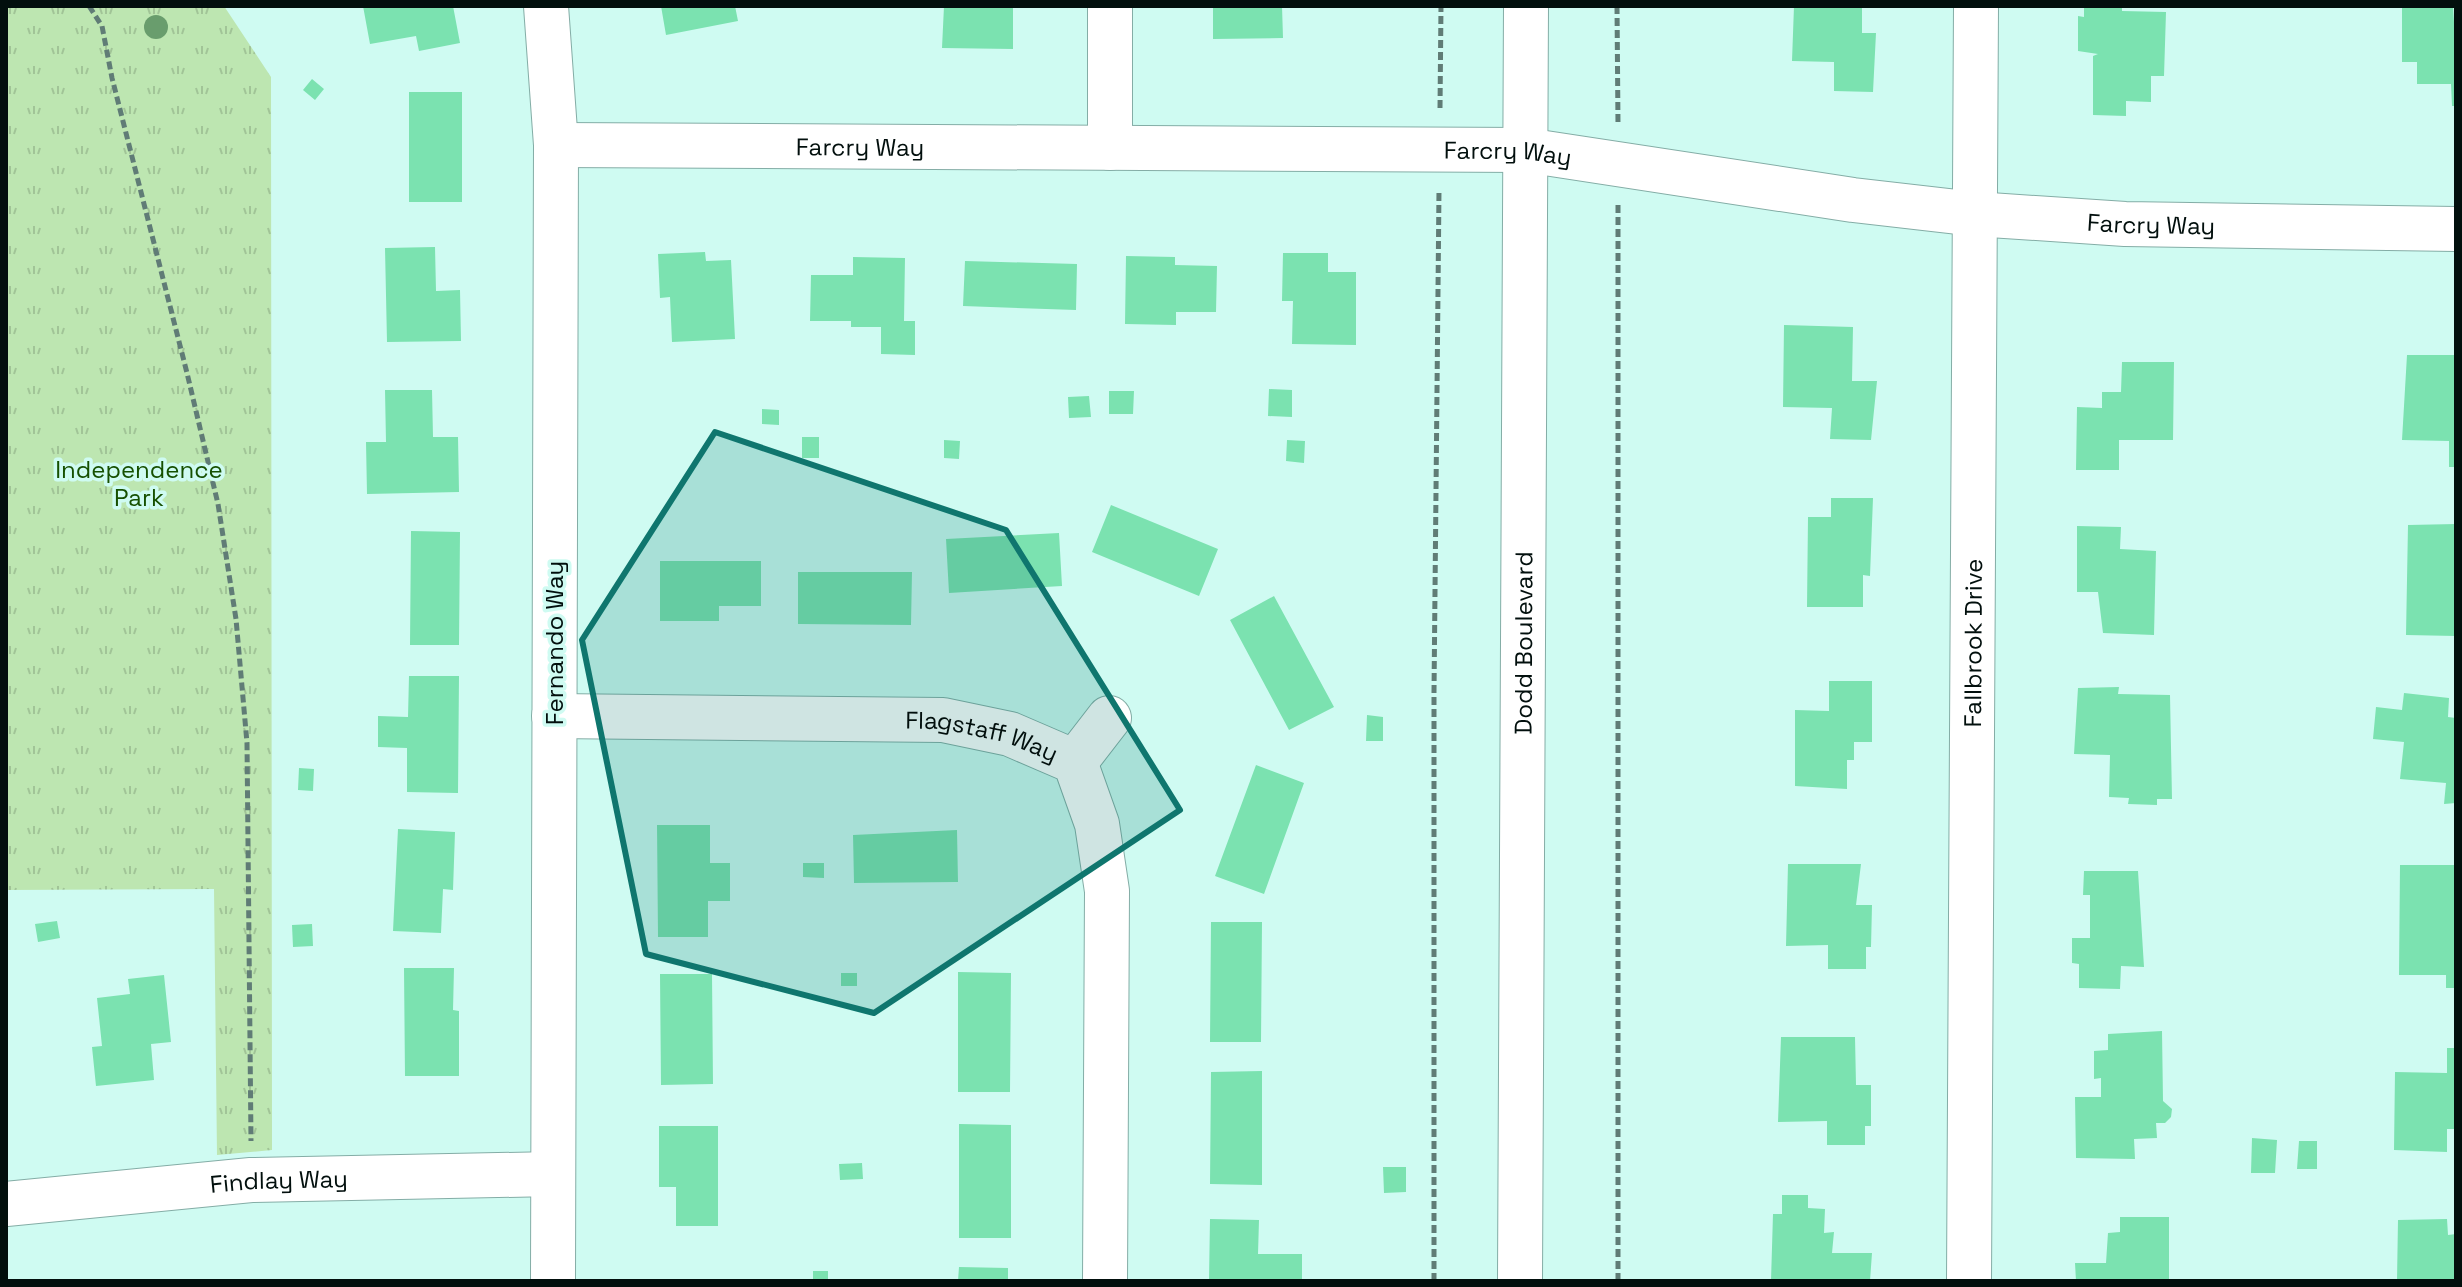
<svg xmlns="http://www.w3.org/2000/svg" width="2462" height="1287" viewBox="0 0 2462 1287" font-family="'Space Grotesk',sans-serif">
<defs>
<pattern id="grass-tufts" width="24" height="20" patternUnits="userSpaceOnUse" patternTransform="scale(2)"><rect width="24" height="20" fill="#bde6b1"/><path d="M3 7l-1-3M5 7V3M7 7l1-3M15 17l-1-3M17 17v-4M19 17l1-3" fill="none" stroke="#a1c497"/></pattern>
</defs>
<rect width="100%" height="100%" fill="#cffbf2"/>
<path fill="url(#grass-tufts)" d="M6,6H224L271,77L272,1150L217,1155L214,889L6,890Z"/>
<path fill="#7be2b0" d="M363,6H453L460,43L419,51L416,36L370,44Z
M661,6H735L738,21L666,35Z
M944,6H1013V49L942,48Z
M1213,6H1282L1283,38L1213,39Z
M1794,6H1862V33H1876L1873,92L1834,91V62L1792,61Z
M2084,6H2122V11L2166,12L2164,76H2151V102L2126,101V116L2093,115V56L2098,54L2078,51V16L2084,17Z
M2402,6H2453L2454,22H2456V106H2452L2451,84H2417V62H2402Z
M312,79L324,89L315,100L303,90Z
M409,92H462V202H409Z
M435,247L436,291L460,290L461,341L387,342L385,248Z
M705,252L706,261L731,260L735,339L672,342L670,297L660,298L658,254Z
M1283,253H1328V272H1356V345L1292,344L1293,301H1282Z
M1126,256L1175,257V265L1217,266L1216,312H1176V325L1125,324Z
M853,257L905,258L904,321H915V355L881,354V327H851V321H810L811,275H853Z
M965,261L1077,264L1076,310L963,306Z
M1784,325L1853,327L1852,381H1877L1871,440L1830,439L1832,408L1783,407Z
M2407,355H2456V467H2449V441L2402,440Z
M2122,362H2174L2173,440H2119V470H2076L2077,407L2102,408V392H2121Z
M1269,389L1292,390V417L1268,416Z
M385,390H432L433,437H458L459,492L367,494L366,442H386Z
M1109,391H1134L1133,414H1109Z
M1089,396L1091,417L1069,418L1068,397Z
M762,409L779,410V425L762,424Z
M802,437H819V458H802Z
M944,440L960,441L959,459L944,458Z
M1287,440L1305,441L1304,463L1286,461Z
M1831,498H1873L1870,576L1863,575V607H1807L1808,517H1831Z
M1111,505L1218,549L1199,596L1092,552Z
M2456,524V636L2406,635L2408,525Z
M2077,526L2121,527L2120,549L2156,551L2154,635L2103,633L2098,592H2077Z
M411,531L460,532L459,645H410Z
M1059,533L1062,586L949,593L946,539Z
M660,561H761V606H719V621H660Z
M798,572H912L911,625L798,624Z
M1274,596L1334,707L1289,730L1230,620Z
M409,676H459L458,793L407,792V748L378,747V716L408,717Z
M1829,681H1872V742H1854V760H1847V789L1795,786V710L1829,711Z
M2119,687L2118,694L2170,695L2172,799H2157V805L2128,804L2129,798L2109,797L2110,755L2074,754L2078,688Z
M2404,693L2449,698L2448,717L2456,718V803L2444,804L2446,783L2400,779L2404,742L2373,739L2376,707L2402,710Z
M1367,715L1383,717V741H1366Z
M1256,765L1304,783L1264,894L1215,876Z
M299,768L314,769L313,791L298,790Z
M657,825H710V863H730V901H708V937H658Z
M398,829L455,832L453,890L443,889L441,933L393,931Z
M957,830L958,882L854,883L853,835Z
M803,863H824V878L803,877Z
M1788,864H1861L1856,905H1872L1871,947H1866V969H1828V945L1786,946Z
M2400,865H2456V988H2446V975H2399Z
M2084,871H2138L2144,967L2121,966L2120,989L2079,988V964L2072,963V938H2090V895H2083Z
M57,921L60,938L38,942L35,924Z
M1211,922H1262L1261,1042H1210Z
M312,924L313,946L293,947L292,925Z
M404,968H454L453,1010L459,1011V1076H405Z
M958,972L1011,973L1010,1092H958Z
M841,973H857V986H841Z
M660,974H712L713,1084L661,1085Z
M164,975L171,1042L151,1044L154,1080L96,1086L92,1047L102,1046L97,998L130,994L128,979Z
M2162,1031L2163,1101L2172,1109L2171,1117L2165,1123H2156L2157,1138L2134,1139L2135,1159L2076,1158L2075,1097H2101V1078L2094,1079V1051L2108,1050V1034Z
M1781,1037H1855L1856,1085H1871V1126H1865V1145H1827V1121L1778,1122Z
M2447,1048H2456V1129H2447V1152L2394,1150L2395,1072L2447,1073Z
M1262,1071V1185L1210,1184L1211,1072Z
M959,1124L1011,1125V1238H959Z
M659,1126H718V1226H676V1187H659Z
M2252,1138L2277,1140L2275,1173H2251Z
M2299,1141H2317V1169H2297Z
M862,1163L863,1179L840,1180L839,1164Z
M1383,1167H1406V1192L1384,1193Z
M1782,1195H1808V1208L1825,1209L1824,1233L1834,1232L1832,1253H1872L1870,1281H1771L1773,1214H1782Z
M2120,1217H2169V1281H2076L2075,1263H2106L2108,1233L2120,1232Z
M1210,1219L1259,1220L1258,1254H1302V1281H1209Z
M2447,1219L2448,1235L2456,1234V1281H2397L2398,1220Z
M959,1267L1008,1268V1281H958Z
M813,1271H828V1281H813Z"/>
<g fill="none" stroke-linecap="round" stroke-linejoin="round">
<defs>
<g id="minor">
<path d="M546,6L556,145L553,1281"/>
<path d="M1110,6V148"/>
<path id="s1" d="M556,145L1525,150L1853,200L1975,214L2125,224L2456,229"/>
<path id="s2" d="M554,716L943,720L1010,734L1075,762L1097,824L1107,891L1105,1281"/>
<path d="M1075,762L1109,718"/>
<path id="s3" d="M6,1204L251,1180L553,1174"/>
<path id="s4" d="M1520,1281L1526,6"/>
<path id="s5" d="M1969,1281L1976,6"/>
</g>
</defs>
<use href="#minor" stroke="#84ada6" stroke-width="46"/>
<path stroke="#607c76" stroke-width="5" stroke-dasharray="8 4" stroke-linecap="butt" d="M89,6L102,26L112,78L187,373L218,504L236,619L247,743L251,1141
M1617,6L1618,125
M1440,108L1441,6
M1434,1281V692L1439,190
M1618,1281V203"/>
<use href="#minor" stroke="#fff" stroke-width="44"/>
</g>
<circle fill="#699d6d" cx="156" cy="27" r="12"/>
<path fill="#0f766e" fill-opacity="0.2" stroke="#0f766e" stroke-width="6" stroke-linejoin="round" d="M715,432L1006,530L1180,810L874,1013L646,954L582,640Z"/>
<g text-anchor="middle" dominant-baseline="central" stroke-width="7" stroke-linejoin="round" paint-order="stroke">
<g font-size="24" fill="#020f0d" stroke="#cffbf2">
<text stroke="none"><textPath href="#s1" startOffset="304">Farcry Way</textPath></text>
<text stroke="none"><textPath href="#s1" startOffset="952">Farcry Way</textPath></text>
<text stroke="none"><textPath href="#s1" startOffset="1600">Farcry Way</textPath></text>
<text transform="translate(554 643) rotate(-90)">Fernando Way</text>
<text stroke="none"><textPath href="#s4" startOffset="638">Dodd Boulevard</textPath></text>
<text stroke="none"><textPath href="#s5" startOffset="638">Fallbrook Drive</textPath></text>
<text stroke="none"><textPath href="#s2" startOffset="430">Flagstaff Way</textPath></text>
<text stroke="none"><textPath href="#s3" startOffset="274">Findlay Way</textPath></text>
</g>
<g font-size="24" fill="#165000" stroke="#cffbf2">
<text x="139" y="469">Independence<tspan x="139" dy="28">Park</tspan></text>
</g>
</g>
<rect width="2462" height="1287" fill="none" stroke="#020f0d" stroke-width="16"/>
</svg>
